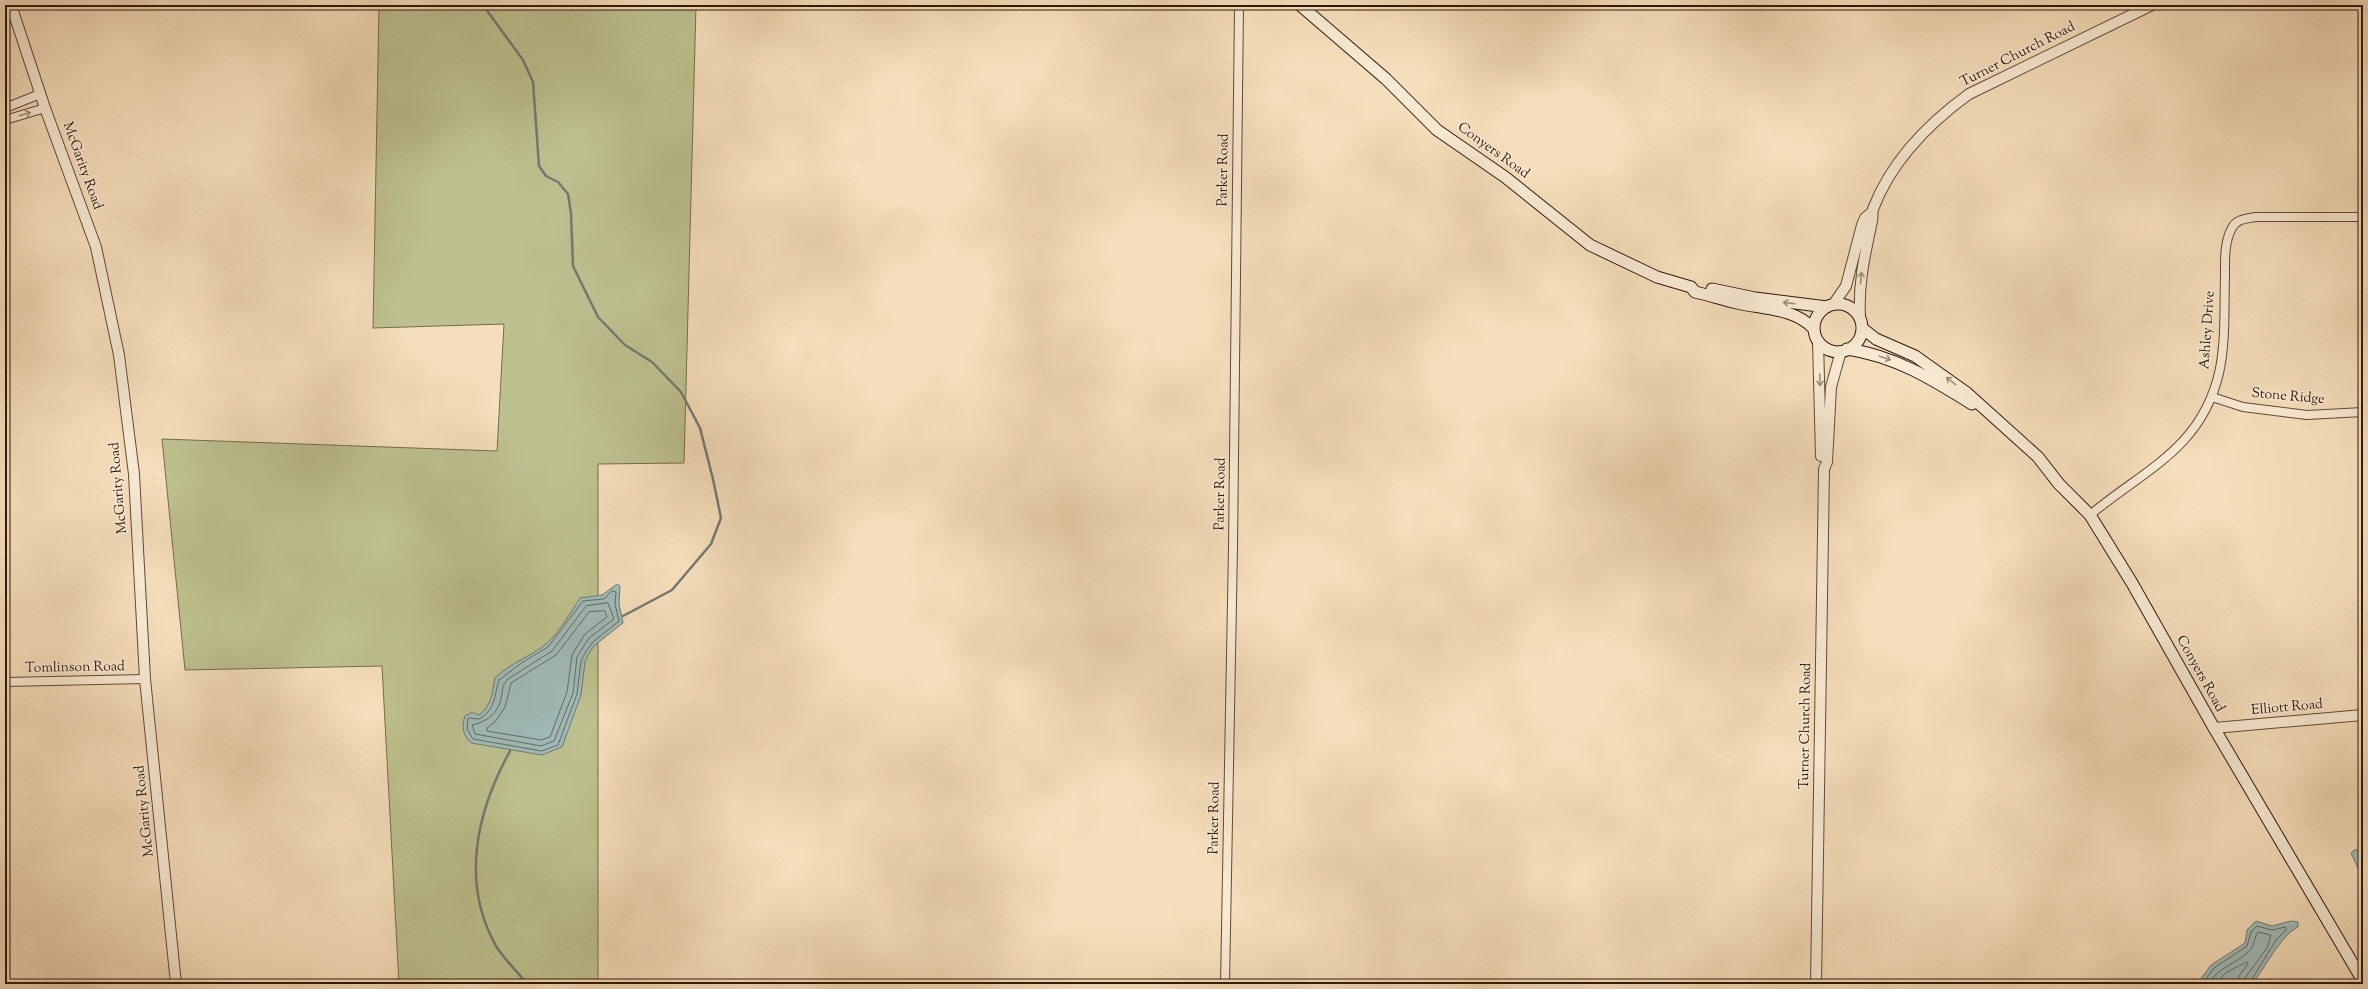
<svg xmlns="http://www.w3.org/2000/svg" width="2368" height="989" viewBox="0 0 2368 989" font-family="'Sorts Mill Goudy',serif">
<rect width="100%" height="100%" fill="#f5debb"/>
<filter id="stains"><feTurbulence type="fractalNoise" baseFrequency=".005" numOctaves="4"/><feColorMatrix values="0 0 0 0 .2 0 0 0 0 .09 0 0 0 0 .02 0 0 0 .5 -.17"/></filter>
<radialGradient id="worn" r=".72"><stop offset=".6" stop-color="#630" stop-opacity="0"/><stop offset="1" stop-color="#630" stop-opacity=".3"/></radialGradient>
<path fill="#bdc18f" stroke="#766c4c" d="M379,5H696L684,463L598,464V984H399L382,666L185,670L162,439L497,451L504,324L373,328Z"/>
<path fill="#9fbbb8" stroke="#737a72" d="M617,584L620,586L619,604L623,623L595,645L589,653L585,662L581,695L562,747L542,755L471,743C463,735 461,726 465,716L472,712L479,715C492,705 492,693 495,678C511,662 531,657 547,643C560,631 571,612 580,598L602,595Z
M2363,849V879L2351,853L2354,850Z
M2256,921L2272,926L2291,921L2298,922V927C2281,935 2265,968 2252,984H2197L2211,965L2245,943L2247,930Z"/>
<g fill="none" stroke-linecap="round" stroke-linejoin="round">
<path stroke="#686a60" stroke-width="1" d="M612,591L616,592L615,604L619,621L593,642L586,651L581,661L577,694L558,745L542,751L473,739L467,729L468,718L479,719C496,710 494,695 499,680L523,662L548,647L583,601L604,599Z
M608,603L614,619L589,638L577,657L573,693L554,741L541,746L475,734L472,725C489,721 500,712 502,693C503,687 503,684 508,679L552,651L586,606Z
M605,611L607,617L585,634L572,655L567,692L550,737L541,740L487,731V728L495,722L505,707L511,683L556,655L589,612Z
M2202,984L2214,968L2247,946L2251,932L2257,926L2272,930L2286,927V930L2276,940L2249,984
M2208,984C2219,966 2238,964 2251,949C2255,944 2254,937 2258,932L2271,935L2267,948L2245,978L2244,984
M2215,984L2227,972L2247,962L2248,964L2239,976L2238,984"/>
<path stroke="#737a72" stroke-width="2.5" d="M483,5L523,60L533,82L539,166L546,176L558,182L568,194L571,213L573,266L598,317L625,345L652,362L681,392L700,428L713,479L721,518L711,544L672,590L623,616
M510,751C477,811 460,882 496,946C504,959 517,971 527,984"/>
<defs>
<path id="minor" d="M5,108L40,94
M5,120L45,108
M2212,397L2243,407L2307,415L2363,412
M2090,515C2145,469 2201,449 2219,373C2226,342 2224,308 2225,276C2225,261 2224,242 2232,228C2236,219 2246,219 2255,217H2363
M5,682L145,679
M1225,984L1233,547L1239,5"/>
<path id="tertiary" d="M11,5L45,108L96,247L119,355L134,474L145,679L176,984
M1833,305L1846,286L1862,225L1865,218L1872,212
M1860,317C1858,284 1865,254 1872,221C1873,217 1872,213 1873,209C1891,162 1929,123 1969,94L2152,5
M1818,341L1821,456
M2214,728L2363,715
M1816,984L1824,469L1827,462L1831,387L1841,351"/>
<path id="secondary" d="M1300,5L1386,79L1437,130L1505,177L1590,245L1657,277L1691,287L1695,292C1709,295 1723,300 1737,303C1763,309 1795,308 1814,329
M1712,289L1755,298L1827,307
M1814 328a24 24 0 1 1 48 0a24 24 0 1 1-48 0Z
M1862,328L1876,339L1915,356L1967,393L2038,457L2059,484L2090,515L2132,583L2214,728L2363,981
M1847,349C1895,356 1932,379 1972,404"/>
</defs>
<use href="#minor" stroke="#614a36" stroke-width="10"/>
<use href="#tertiary" stroke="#614a36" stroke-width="12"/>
<use href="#secondary" stroke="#301809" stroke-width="13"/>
<use href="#minor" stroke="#f8ead3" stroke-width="8"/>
<use href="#tertiary" stroke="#f8ead3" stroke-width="10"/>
<use href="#secondary" stroke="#f8ead3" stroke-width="11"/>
</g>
<defs><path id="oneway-shaft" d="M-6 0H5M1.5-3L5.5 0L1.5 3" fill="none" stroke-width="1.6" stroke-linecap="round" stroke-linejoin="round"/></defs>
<g stroke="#9e8c78">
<use href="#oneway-shaft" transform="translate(25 114) rotate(-17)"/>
<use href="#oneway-shaft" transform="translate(1861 278) rotate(-85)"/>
<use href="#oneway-shaft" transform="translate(1789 303) rotate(-173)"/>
<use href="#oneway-shaft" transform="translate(1885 358) rotate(18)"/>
<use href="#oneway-shaft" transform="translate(1820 380) rotate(88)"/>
<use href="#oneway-shaft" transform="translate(1951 381) rotate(-142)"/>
</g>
<g text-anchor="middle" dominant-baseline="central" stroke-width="3" stroke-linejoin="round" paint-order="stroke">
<g font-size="14" fill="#301809" stroke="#f8ead3">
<text transform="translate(2018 55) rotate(-27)">Turner Church Road</text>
<text transform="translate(1493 151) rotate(36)">Conyers Road</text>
<text transform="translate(82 166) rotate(70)">McGarity Road</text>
<text transform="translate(1224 170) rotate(-89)">Parker Road</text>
<text transform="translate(2208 330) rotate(-86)">Ashley Drive</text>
<text transform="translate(2288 397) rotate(5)">Stone Ridge</text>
<text transform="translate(119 488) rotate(-95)">McGarity Road</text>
<text transform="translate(1221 494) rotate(-89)">Parker Road</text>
<text transform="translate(75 668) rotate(-1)">Tomlinson Road</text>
<text transform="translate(2200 674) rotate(61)">Conyers Road</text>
<text transform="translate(2287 708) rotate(-5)">Elliott Road</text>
<text transform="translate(1806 726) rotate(-89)">Turner Church Road</text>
<text transform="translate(145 811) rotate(-96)">McGarity Road</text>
<text transform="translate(1215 818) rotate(-89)">Parker Road</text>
</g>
</g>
<rect width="2368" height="989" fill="none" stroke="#f5debb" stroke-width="20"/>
<rect x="6" y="6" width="2356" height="977" fill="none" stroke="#301809" stroke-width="2"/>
<rect x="10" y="10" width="2348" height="969" fill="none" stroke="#301809"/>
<rect width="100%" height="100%" filter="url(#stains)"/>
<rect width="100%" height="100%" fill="url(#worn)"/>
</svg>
